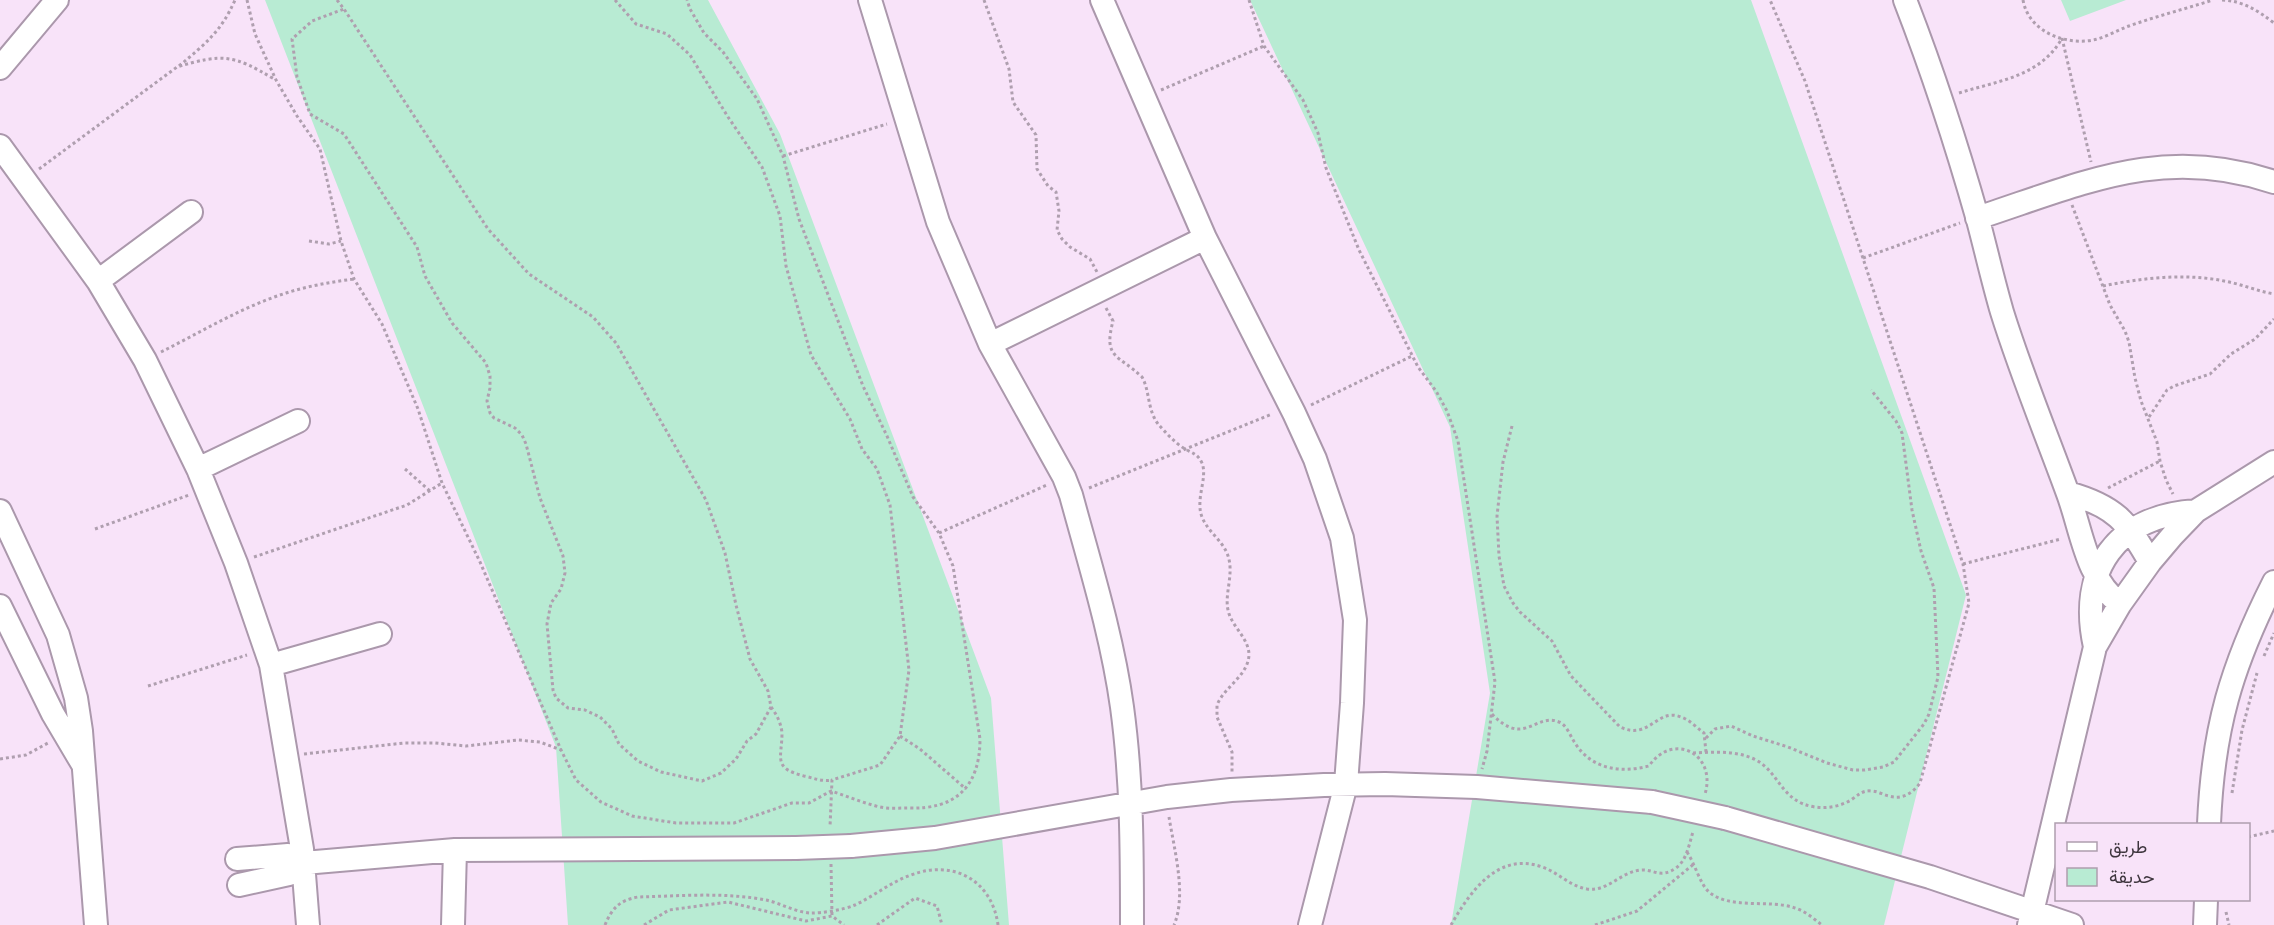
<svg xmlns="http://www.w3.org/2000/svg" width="2274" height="925" viewBox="0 0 2274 925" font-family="'Asap Condensed',Vazirmatn,sans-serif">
<rect width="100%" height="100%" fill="#f8e3f9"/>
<path fill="#b8ebd3" d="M265,0H708L780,134L991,698L1009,925H568L556,747Z
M1250,0H1751L1966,595L1884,925H1451L1490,693L1450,427Z
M2061,0H2126L2070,21Z"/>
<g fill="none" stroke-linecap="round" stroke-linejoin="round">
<defs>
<path id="minor" d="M870,0L938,222L990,344L1064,477L1071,495C1090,565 1112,635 1122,707C1132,780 1132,852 1132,925
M1102,0L1205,238L1294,413L1315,459L1342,538L1355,620L1352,703L1346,784L1310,925
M1905,0C1933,72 1957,146 1978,220C1986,250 1993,281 2002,312C2021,373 2045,431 2067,491C2082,530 2085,577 2120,604
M0,68L57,0
M0,146L98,281L145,360L198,469L236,563L271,665L302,849L308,925
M1977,218C2082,184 2162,144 2274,182
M98,281L191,212
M990,344L1205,238
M198,469L298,421
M2068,493C2115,506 2127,521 2150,562
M0,511L58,635L76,698L81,731L96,925
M0,606L53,714L82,763
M2095,647C2078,570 2116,516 2196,511
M271,665L380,634
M1725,818L1930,877L2072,925
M2209,824C2213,729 2231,667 2274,582
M851,846L935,838L1167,797L1231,790L1324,785L1385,784L1477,787L1652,802
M237,859L288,855L304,863
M239,885L289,874L304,863L455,850L796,848
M453,925L455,850
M2029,925L2095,647L2120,604L2150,562L2172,536L2196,511L2274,462
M2205,925L2206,900"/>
</defs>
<use href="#minor" stroke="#ab98ac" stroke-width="26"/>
<path stroke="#af9faf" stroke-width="3" stroke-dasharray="3 3" stroke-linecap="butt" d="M247,0L255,34L276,80L297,116L320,149L341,241L354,279L382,324L418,409L442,483L480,562L561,750L576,780L601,802L632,816L676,823H734L792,803H809L831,791C847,796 863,803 880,807C889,809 899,808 908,808C956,810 980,786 980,739L953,566L939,533L913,497L887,436L863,386L799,219L783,156L757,99L723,52L704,33L690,9L687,0
M337,0L344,9L488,229L529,274L593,317L616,343L706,500L725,553L736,605L750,659L768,691L771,707L756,734L747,741L736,759L721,773L702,781L661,772L638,761L619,744L612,729L600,717L585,710L568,708L556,698L553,690L547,624L551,603L561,589L565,573L563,556L540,498L526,444L522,435L515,428L494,418L490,413L487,401L490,388V376L486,363L452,323L425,276L417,247L344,134L310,114L297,77L292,39L312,21L344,9
M615,0L636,24L667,34L690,55L728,117L762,167L780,216L786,266L811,355L850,419L862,449L877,469L890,505L909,670L900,736L880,765L832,780L830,827
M984,0L1009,69L1013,102L1036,135L1037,169L1048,186L1056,192L1059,211L1057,230L1062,239L1070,247L1090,259L1097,272
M1249,0L1264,46L1303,100L1318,133L1326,168L1359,250L1418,367L1436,391L1447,411L1458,441L1495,682L1487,751L1482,769
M2023,0C2028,29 2059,43 2086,41C2102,40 2115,31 2129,26C2157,16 2185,9 2213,0
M2222,0C2243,1 2257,10 2274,23
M2062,38L2091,162
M179,66C205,44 221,32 235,0
M1161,90L1264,46
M1959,93C1997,81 2039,77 2061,40
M783,156L887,124
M39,169L177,67C223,53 234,55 274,79
M2072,205L2110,305L2125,331L2129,342L2135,378L2141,401L2157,442L2160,461L2166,480L2173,494
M309,241L329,244L341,241
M1863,258L1960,223
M2103,286C2141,278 2185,273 2224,281C2241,284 2257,291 2274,294
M1106,308L1113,321C1103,359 1118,354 1142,377C1150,391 1147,409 1158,424C1165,432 1175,443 1185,449C1192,453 1198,454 1202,463C1208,478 1195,499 1202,517C1207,530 1220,539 1226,551C1236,571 1224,592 1228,610C1231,626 1249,638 1249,655C1248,676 1224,687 1217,705V717L1232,752V772
M161,352C201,332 242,307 286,293C308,286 331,282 354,279
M1311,405L1412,356
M2149,417L2167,390L2174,386L2210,374L2231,354L2255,339L2274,319
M1512,426L1503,462L1497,516L1499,556L1504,586L1513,603L1520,612L1552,641L1571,676L1620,727C1650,741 1657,707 1681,717C1690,720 1697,728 1704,733L1706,752
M405,469L430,491
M1089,488L1272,414
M2108,488L2160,461
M95,529L189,495
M939,533L1047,485
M254,557L407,505L442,483
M1963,564L2061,539
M2264,656L2274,633
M148,686L247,655
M771,707C777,715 781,723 782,733C782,758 772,768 804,776C814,778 822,782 832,780
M1492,714C1524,748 1536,712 1559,722C1567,725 1570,736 1575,743C1592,770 1621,773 1649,766C1673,731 1717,754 1705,794
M900,736L920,749L966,789
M1706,738L1715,729L1731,726L1753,736L1788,747L1827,763L1853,770H1865L1883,767L1894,762L1924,724L1929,714L1938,677L1934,588L1921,551L1912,510L1902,433L1896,421L1871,390
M1693,753C1714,752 1736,750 1756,760C1780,773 1781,802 1815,807C1827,809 1841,806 1851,800C1858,795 1863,790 1871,791C1878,791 1883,795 1889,796C1902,800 1913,793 1920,783L1969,603L1963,564L1805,81L1770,0
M304,754L404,743H435L466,746L518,740L540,742L561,750
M0,759L26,755L48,743
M2232,793L2242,730L2257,673
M1169,817C1174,849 1187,895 1174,925
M2248,837L2274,831
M1687,852C1695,864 1700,884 1709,892C1730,910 1770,899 1795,908C1805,911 1814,919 1822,925
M831,864L832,916
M2226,912L2229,925
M605,925C612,908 620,900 638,897C680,896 725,892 766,900C780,903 795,912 810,913C823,913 843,910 855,905C874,896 891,882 911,875C953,859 992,880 998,925
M644,925L669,910L728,902L806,921L832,916L844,925
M877,925L915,898L937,906L942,925
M1451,925C1470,892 1498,851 1542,867C1558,872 1569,886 1587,889C1608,892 1620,872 1641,870C1654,869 1660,879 1676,868C1687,860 1689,844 1693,832
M1595,925L1637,911L1695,863"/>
<use href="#minor" stroke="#fff" stroke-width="22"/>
<defs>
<path id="minor-bridge" d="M1652,802L1725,818
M796,848L851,846"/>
</defs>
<use href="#minor-bridge" stroke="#ab98ac" stroke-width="26" stroke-linecap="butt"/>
<use href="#minor-bridge" stroke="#fff" stroke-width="22"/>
</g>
<rect x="2055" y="823" width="195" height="78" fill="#f8e3f9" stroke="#ae9eae" stroke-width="1.5"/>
<rect x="2067" y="842" width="30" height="9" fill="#ffffff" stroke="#ae9eae" stroke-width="1.5"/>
<text x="2109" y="853" font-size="18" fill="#3e363e">طريق</text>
<rect x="2067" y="868" width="30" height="18" fill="#b8ebd3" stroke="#ae9eae" stroke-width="1.5"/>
<text x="2109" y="883" font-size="18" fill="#3e363e">حديقة</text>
</svg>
